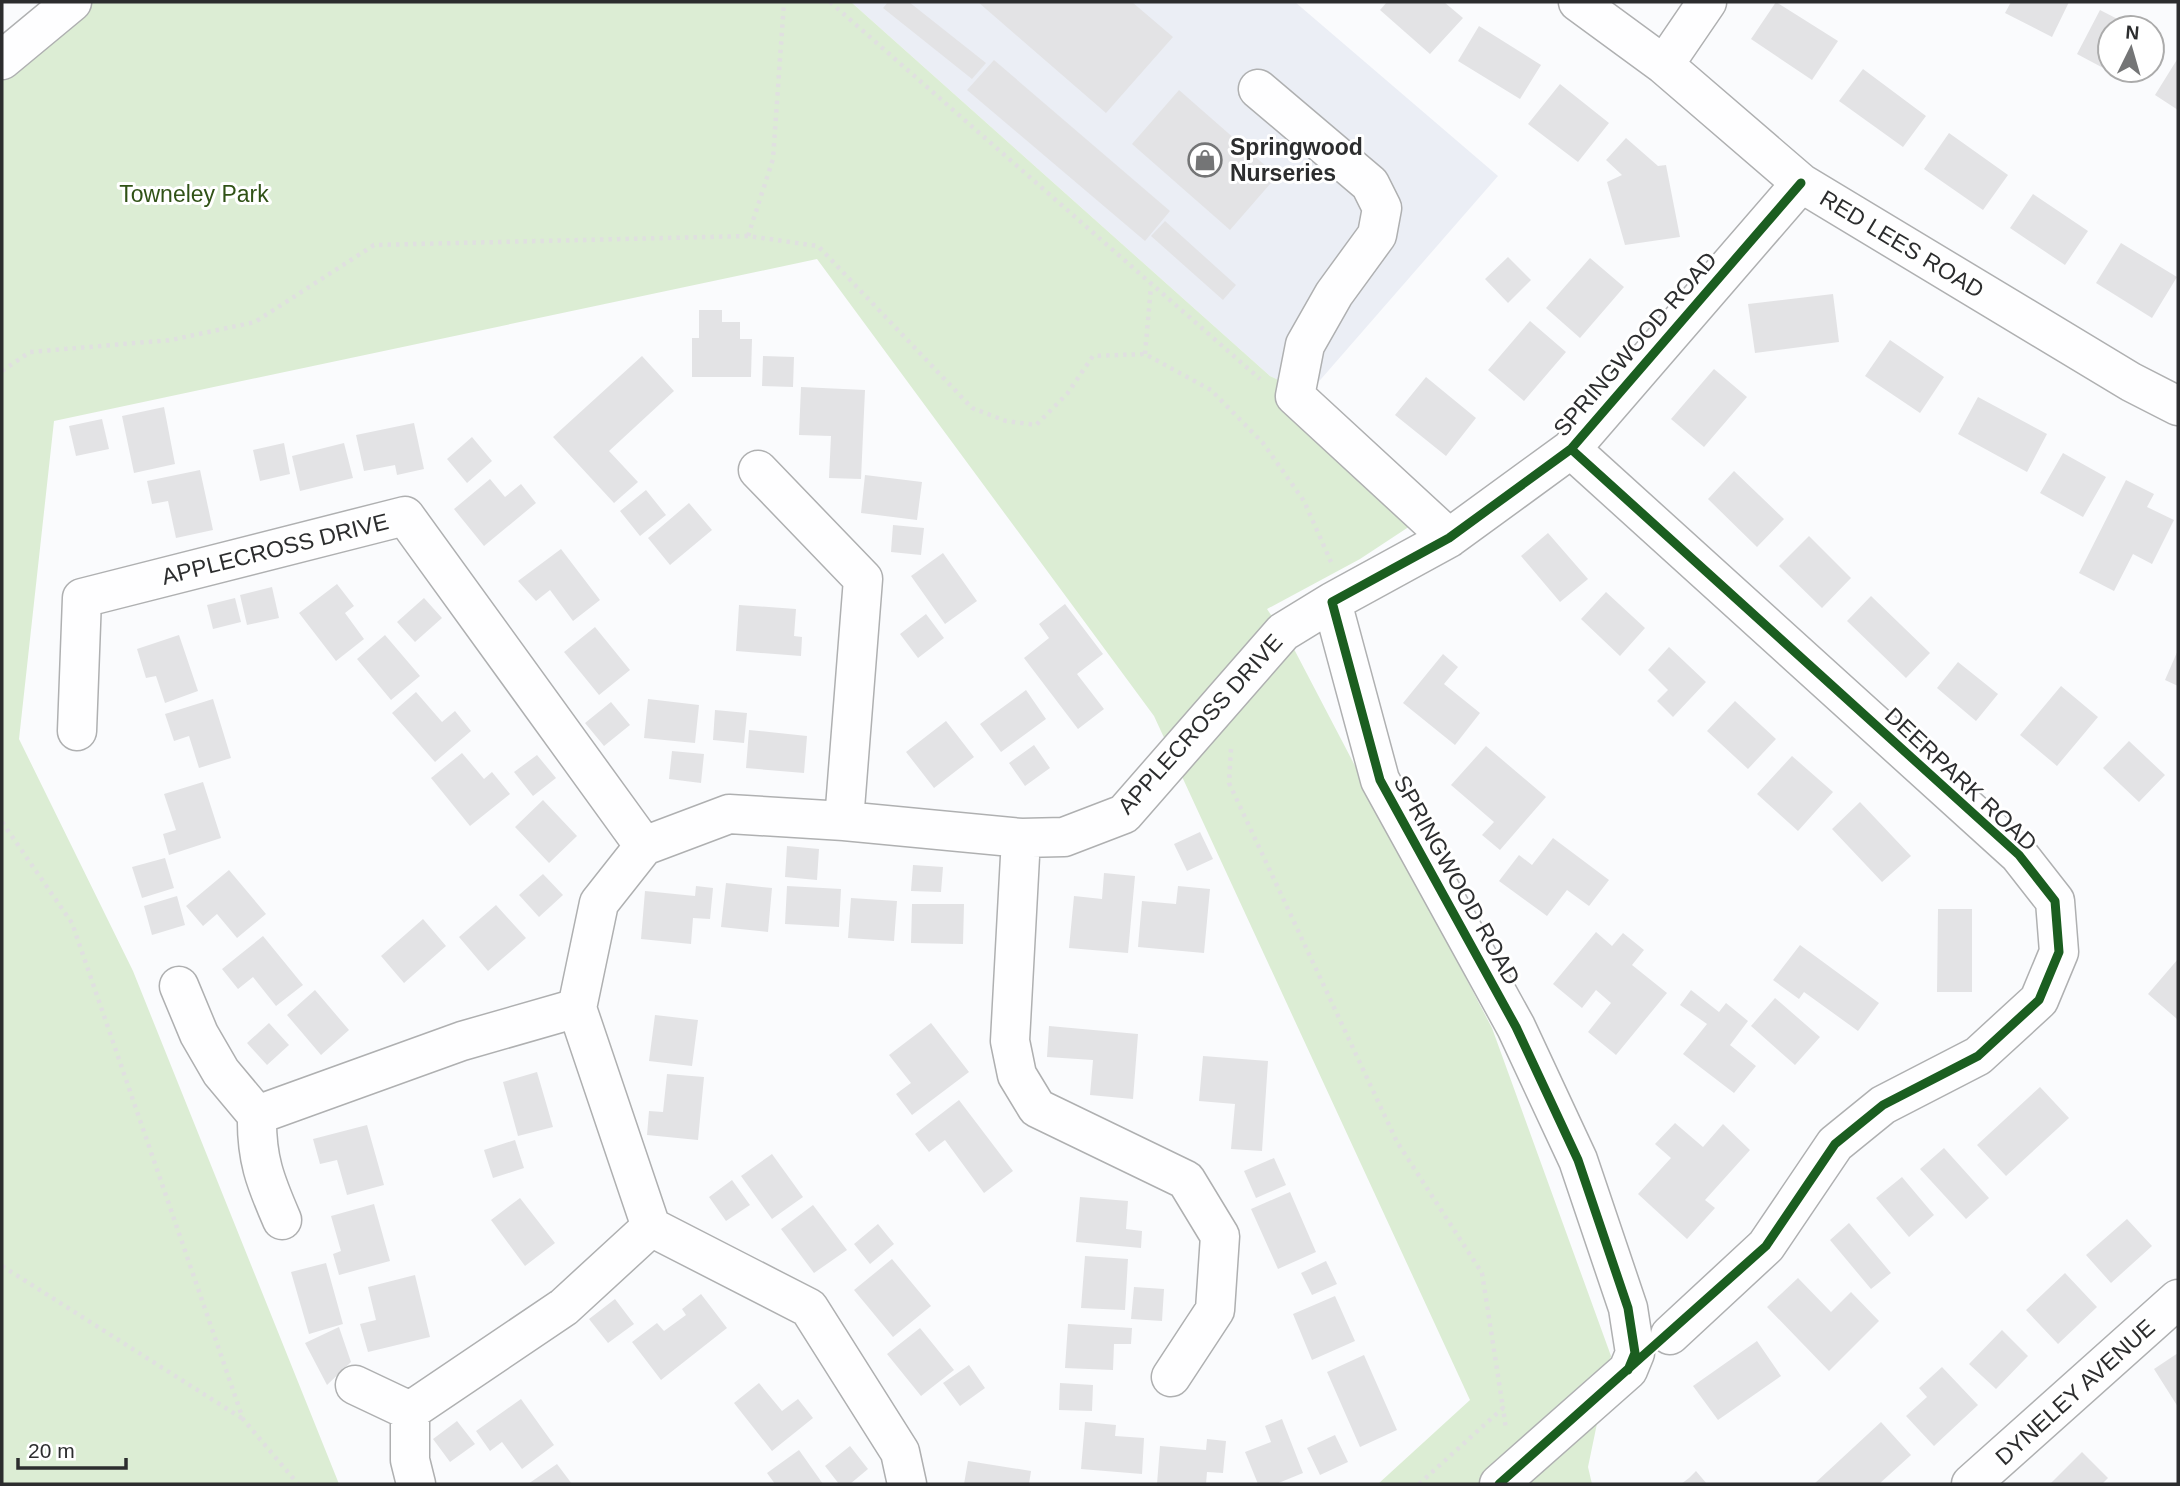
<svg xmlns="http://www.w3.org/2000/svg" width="2180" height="1486" viewBox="0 0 2180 1486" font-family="Helvetica,sans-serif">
<rect width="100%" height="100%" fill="#fafbfd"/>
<path fill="#ebeef5" d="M851,2H1295L1498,176L1308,394L1270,376Z"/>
<path fill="#dcedd4" d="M89,2H851L1270,376L1308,394L1442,505L1360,559L1267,609L1295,651L1492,1028L1611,1356L1588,1467L1592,1484H1378L1470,1400L1154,716L817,259L54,421L19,739L133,971L339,1484H2V72Z"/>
<path fill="#e3e3e5" d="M888,2H909L986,63L972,79L883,8Z
M978,2H1132L1173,37L1106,113Z
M1387,2H1444L1463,18L1430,54L1380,10Z
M1776,2L1838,41L1812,80L1751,39Z
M2011,2H2069L2052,37L2005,13Z
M2100,10L2135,28H2110V70H2126L2122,78L2077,54Z
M1479,26L1541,65L1520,99L1458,61Z
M2178,58V110L2155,95Z
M994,60L1170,211L1145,241L967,90Z
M1863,69L1926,116L1903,147L1839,101Z
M1560,84L1609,123L1578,162L1528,124Z
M1179,90L1277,176L1230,230L1132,144Z
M1949,133L2008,175L1983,210L1924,169Z
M1626,138L1658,166L1666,165L1680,237L1625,245L1607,182L1622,175L1606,160Z
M2033,194L2088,231L2065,265L2010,228Z
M1165,221L1236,285L1223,300L1151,236Z
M2121,243L2177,277L2152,318L2096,283Z
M1508,257L1531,280L1508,303L1485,279Z
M1590,258L1624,287L1580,338L1546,308Z
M1833,294L1839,342L1755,353L1748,304Z
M699,310H722V322H740V339H752L751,377H692V338H699Z
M1530,321L1566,352L1524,401L1488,370Z
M1890,340L1944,377L1920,413L1865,376Z
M642,356L674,391L609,451L638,482L614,503L553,437Z
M763,356L794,357L793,387L762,386Z
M1714,369L1747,397L1704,447L1671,419Z
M1426,377L1476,418L1446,456L1395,415Z
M801,387L865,390L861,479L829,478L831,436L799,435Z
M1978,397L2047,434L2027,472L1958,434Z
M164,407L175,464L134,473L122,416Z
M102,419L109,449L76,456L69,426Z
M414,423L424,469L397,475L395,465L364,471L356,435Z
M472,437L492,461L467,483L447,459Z
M284,443L290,474L260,481L253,450Z
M344,443L353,478L300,491L292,456Z
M2063,453L2106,477L2083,517L2040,493Z
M200,470L213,530L176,538L168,501L152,504L147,481Z
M1734,471L1784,519L1757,547L1708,499Z
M865,475L922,482L917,520L861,513Z
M490,479L505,497L521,484L536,503L484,546L454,509Z
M2126,480L2154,494L2147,507L2174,520L2152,564L2133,554L2114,591L2079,573Z
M646,490L666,515L640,536L620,511Z
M689,503L712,530L670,565L648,538Z
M893,525L924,528L921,555L891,552Z
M1548,533L1588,579L1560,602L1521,556Z
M1809,536L1851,578L1822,608L1779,566Z
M561,549L600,600L573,621L550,590L536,601L518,581Z
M943,553L977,601L945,624L911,576Z
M337,584L354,606L345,613L364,639L336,661L299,613Z
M272,587L279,618L247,625L240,595Z
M1606,592L1645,628L1620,656L1581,619Z
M1871,596L1930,653L1906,678L1847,621Z
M235,598L241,622L213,629L207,605Z
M424,598L442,618L415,642L397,622Z
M1065,604L1103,654L1077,674L1104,709L1078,729L1024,658L1049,638L1039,624Z
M739,605L796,609L794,636L802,637L801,656L736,651Z
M926,614L944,638L918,658L900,634Z
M595,627L630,670L599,695L564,652Z
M179,635L198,691L165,703L156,676L146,678L137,649Z
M385,635L420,676L391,700L357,659Z
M1669,647L1706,682L1673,717L1657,701L1668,690L1648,670Z
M2178,650V686L2165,680Z
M1443,654L1458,667L1444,684L1480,713L1455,745L1403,703Z
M1958,662L1998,694L1976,721L1937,688Z
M2061,686L2098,717L2057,766L2020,735Z
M1026,690L1046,719L1001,752L980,724Z
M416,692L442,722L455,711L471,731L435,762L392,713Z
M213,699L231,758L199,768L189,736L174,741L165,714Z
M648,699L699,705L695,743L644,738Z
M1735,701L1776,739L1748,769L1707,731Z
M611,702L630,725L604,746L585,723Z
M715,710L747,713L744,743L713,740Z
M946,721L974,757L934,788L906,752Z
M749,730L807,736L804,773L746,768Z
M2129,741L2165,775L2139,802L2103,768Z
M1034,745L1050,768L1025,786L1009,763Z
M1486,746L1546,797L1500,850L1482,835L1494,822L1451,785Z
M672,751L704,754L701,783L669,779Z
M462,753L484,779L492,772L510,794L470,826L431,778Z
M537,755L556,778L533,796L514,772Z
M1792,756L1833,792L1798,831L1757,794Z
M203,782L221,838L169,855L163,834L176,830L164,794Z
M543,800L577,836L549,863L515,827Z
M1860,802L1911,856L1882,882L1832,829Z
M1200,832L1213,859L1187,871L1174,844Z
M1553,838L1609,880L1589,906L1567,890L1547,916L1499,881L1519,855L1532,865Z
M787,846L819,849L817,880L785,877Z
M165,858L174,888L142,898L132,867Z
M913,865L943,867L941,892L911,891Z
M229,870L266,914L237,938L217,914L203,926L186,906Z
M1104,873L1135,876L1128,953L1069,948L1074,896L1102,899Z
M543,874L563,895L539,917L519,895Z
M726,883L772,888L768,932L721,927Z
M696,886L713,888L710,919L693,918L691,944L641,939L645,891L695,896Z
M787,886L841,889L839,927L785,924Z
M1178,886L1210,889L1204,953L1138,947L1142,901L1176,904Z
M177,896L185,925L152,935L144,906Z
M851,898L897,901L894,941L848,938Z
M912,904H964L963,944L911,943Z
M496,905L526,938L488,971L459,937Z
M1938,909H1972V992H1937Z
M423,919L446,946L404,983L381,956Z
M1596,932L1612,946L1623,933L1644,950L1632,965L1667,993L1616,1055L1588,1032L1611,1003L1596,990L1582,1008L1553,984Z
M263,936L303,985L276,1006L253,977L238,989L222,969Z
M1800,945L1879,1003L1858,1031L1804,992L1799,999L1773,980Z
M2178,959V1017L2177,1019L2148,994Z
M315,990L349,1030L321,1055L287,1015Z
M1691,990L1719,1012L1726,1003L1748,1021L1730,1045L1756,1066L1734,1093L1683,1054L1707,1024L1680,1005Z
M1775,998L1820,1037L1795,1065L1751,1026Z
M655,1015L698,1020L692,1066L649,1061Z
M269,1023L289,1045L267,1065L247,1043Z
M931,1023L969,1072L912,1115L896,1094L911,1083L889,1055Z
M1049,1026L1138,1034L1133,1099L1090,1095L1093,1060L1047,1057Z
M1203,1056L1268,1061L1262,1151L1231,1149L1235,1104L1199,1101Z
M537,1072L553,1127L518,1136L503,1082Z
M667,1074L704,1077L698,1140L647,1135L649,1111L663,1112Z
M2040,1087L2069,1118L2006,1176L1977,1145Z
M959,1100L1013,1171L984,1193L945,1140L929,1152L915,1134Z
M1675,1123L1703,1147L1723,1124L1750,1150L1705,1200L1715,1208L1687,1239L1638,1194L1671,1158L1655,1144Z
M367,1125L384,1185L347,1195L337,1160L320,1164L313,1139Z
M515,1140L524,1168L493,1178L484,1150Z
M1944,1148L1989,1198L1966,1219L1920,1169Z
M772,1154L803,1197L772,1219L741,1176Z
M1274,1158L1286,1185L1256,1198L1244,1171Z
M1902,1177L1934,1215L1909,1237L1876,1198Z
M732,1180L750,1205L726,1221L709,1197Z
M1290,1192L1316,1252L1278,1269L1251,1209Z
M1080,1197L1128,1201L1126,1229L1142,1231L1141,1248L1076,1242Z
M520,1198L555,1243L525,1266L491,1220Z
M374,1204L390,1261L339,1275L333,1254L341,1251L331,1216Z
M813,1205L847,1250L814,1273L781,1229Z
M2127,1219L2152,1246L2111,1283L2086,1255Z
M1849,1223L1891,1273L1871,1289L1830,1240Z
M878,1224L894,1244L870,1264L854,1244Z
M1085,1256L1128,1259L1125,1310L1081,1308Z
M892,1259L931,1306L893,1337L854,1290Z
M1326,1261L1337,1284L1312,1295L1301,1273Z
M326,1263L343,1324L309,1334L291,1272Z
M2065,1273L2097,1307L2058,1344L2026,1310Z
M415,1275L430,1337L368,1352L360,1324L376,1320L368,1287Z
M1798,1278L1831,1312L1851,1292L1879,1321L1829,1371L1767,1307Z
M1134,1287L1164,1289L1162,1321L1131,1319Z
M701,1294L727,1328L661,1380L632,1342L657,1323L664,1331L686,1315L682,1309Z
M1335,1296L1355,1341L1312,1360L1293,1314Z
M615,1299L634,1324L608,1343L589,1319Z
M1068,1324L1132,1328L1131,1344H1114L1113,1370L1065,1368Z
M339,1327L351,1362L327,1385L305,1343Z
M920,1328L954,1370L921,1396L887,1354Z
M2002,1330L2028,1356L1996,1389L1969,1364Z
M1757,1341L1781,1376L1718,1420L1693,1386Z
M2178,1353V1407L2154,1369Z
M1364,1355L1397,1430L1360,1447L1327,1372Z
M969,1365L985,1388L960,1406L943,1383Z
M1942,1367L1978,1405L1934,1446L1906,1416L1927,1397L1919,1388Z
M759,1383L782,1411L798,1399L813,1418L772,1451L734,1403Z
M1060,1383L1093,1385L1092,1411L1059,1410Z
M521,1399L554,1445L522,1469L502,1442L490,1451L476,1431Z
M1282,1419L1303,1473L1276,1484H1258L1245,1452L1271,1442L1265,1426Z
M457,1421L475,1444L450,1462L433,1439Z
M1085,1422L1116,1425L1115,1436L1144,1438L1142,1474L1081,1469Z
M1881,1422L1911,1455L1879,1484H1814Z
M1335,1435L1348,1462L1320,1475L1307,1448Z
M1207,1439L1226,1441L1223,1473L1207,1472L1206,1484H1157L1160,1446L1206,1450Z
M850,1446L868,1469L850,1484H839L825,1466Z
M799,1450L823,1484H775L767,1473Z
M2082,1452L2108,1478L2102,1484H2050Z
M968,1461L1031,1471L1029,1484H964Z
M557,1464L572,1484H528Z
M1696,1471L1707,1484H1681L1689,1478Z"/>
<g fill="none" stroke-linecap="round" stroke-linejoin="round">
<defs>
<path id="minor" d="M1578,2L1664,65L1801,183L2131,382L2178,406
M2,60L72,2
M1664,65L1707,2
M1258,89L1370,184L1382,208L1377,235L1334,294L1305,345L1295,396L1449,538
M1571,449L2019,855L2055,901L2059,952L2039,1000L1978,1056L1883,1105L1835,1144L1766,1246L1670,1335
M758,470L863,579L844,821
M77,731L82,598L405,516L644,846
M1021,838L1010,1041L1017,1075L1037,1108L1186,1180L1220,1236L1215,1310L1171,1377
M179,986L199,1034L221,1072L257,1115C256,1158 265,1181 282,1220
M257,1115L462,1041L577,1008
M355,1385L410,1411
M416,1484L410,1460V1411L564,1307L651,1227
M907,1484L900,1452L809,1308L651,1227L577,1008L599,903L644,846L729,814L844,821L1021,838L1064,837L1124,814L1283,632L1332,602
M1499,1484L1628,1370L1635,1353L1628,1308L1578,1160L1516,1027L1380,780L1332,602L1449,538L1571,449L1801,183
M1971,1484L2178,1299"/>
</defs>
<use href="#minor" stroke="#afb0b1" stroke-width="41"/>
<path stroke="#e0e0e0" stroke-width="4.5" stroke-dasharray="3.5 5" stroke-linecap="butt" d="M830,2L1260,379
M748,236L773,159L784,2
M1145,354L1151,286
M2,371L30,352L171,340L255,322L374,245L748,236L818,246L972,408L1006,421L1036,425L1067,394L1093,356L1145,354L1211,390L1263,443L1304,501L1331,562
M1231,749L1229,783L1397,1142L1482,1273L1503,1408
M2,822L72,923L243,1419L298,1484
M2,1266L243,1419
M1419,1484L1503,1408L1506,1429"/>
<use href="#minor" stroke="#fefeff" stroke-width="38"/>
<defs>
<path id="cycleway" d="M1628,1370L1635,1353L1628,1308L1578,1160L1516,1027L1380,780L1332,602L1449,538L1571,449L1801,183
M1499,1484L1766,1246L1835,1144L1883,1105L1978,1056L2039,1000L2059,952L2055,901L2019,855L1571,449"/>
</defs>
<use href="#cycleway" stroke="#fff" stroke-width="13"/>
<use href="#cycleway" stroke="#1b5e20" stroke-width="9"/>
</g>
<defs>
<symbol id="shop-ring" viewBox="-11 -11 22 22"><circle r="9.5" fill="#fff" stroke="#747576" stroke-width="1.5"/><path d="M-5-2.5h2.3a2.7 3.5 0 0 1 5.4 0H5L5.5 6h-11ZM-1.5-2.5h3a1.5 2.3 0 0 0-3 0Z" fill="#747576"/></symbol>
</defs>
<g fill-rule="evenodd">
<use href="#shop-ring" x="1186" y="141" width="38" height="38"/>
</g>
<g text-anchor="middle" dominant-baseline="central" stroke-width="6" stroke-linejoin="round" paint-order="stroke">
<g font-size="23" font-weight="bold" fill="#2c2d2e" stroke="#fff" text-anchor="start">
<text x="1230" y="147">Springwood<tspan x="1230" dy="26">Nurseries</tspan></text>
</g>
<g font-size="23" fill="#305216" stroke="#fff">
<text x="194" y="194">Towneley Park</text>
</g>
<g font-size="23" fill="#2c2d2e" stroke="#fff">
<text transform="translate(1902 244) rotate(31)">RED LEES ROAD</text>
<text transform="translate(1635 344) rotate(-49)">SPRINGWOOD ROAD</text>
<text transform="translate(275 549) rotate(-14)">APPLECROSS DRIVE</text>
<text transform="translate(1200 724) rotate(-48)">APPLECROSS DRIVE</text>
<text transform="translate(1961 779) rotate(43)">DEERPARK ROAD</text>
<text transform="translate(1457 880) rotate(61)">SPRINGWOOD ROAD</text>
<text transform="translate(2075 1392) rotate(-42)">DYNELEY AVENUE</text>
</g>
</g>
<rect width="2180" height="1486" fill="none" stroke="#2c2d2e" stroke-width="7"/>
<g transform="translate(2131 49) rotate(5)"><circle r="33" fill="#ffffff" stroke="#ababab" stroke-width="2"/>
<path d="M0-5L12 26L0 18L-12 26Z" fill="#747576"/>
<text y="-10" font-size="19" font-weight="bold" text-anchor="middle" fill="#2c2d2e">N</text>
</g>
<path d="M18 1458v10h108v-10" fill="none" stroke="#2c2d2e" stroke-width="3.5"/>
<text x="28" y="1458" font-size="21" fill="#2c2d2e" stroke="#ffffff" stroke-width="5" paint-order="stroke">20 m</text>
</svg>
